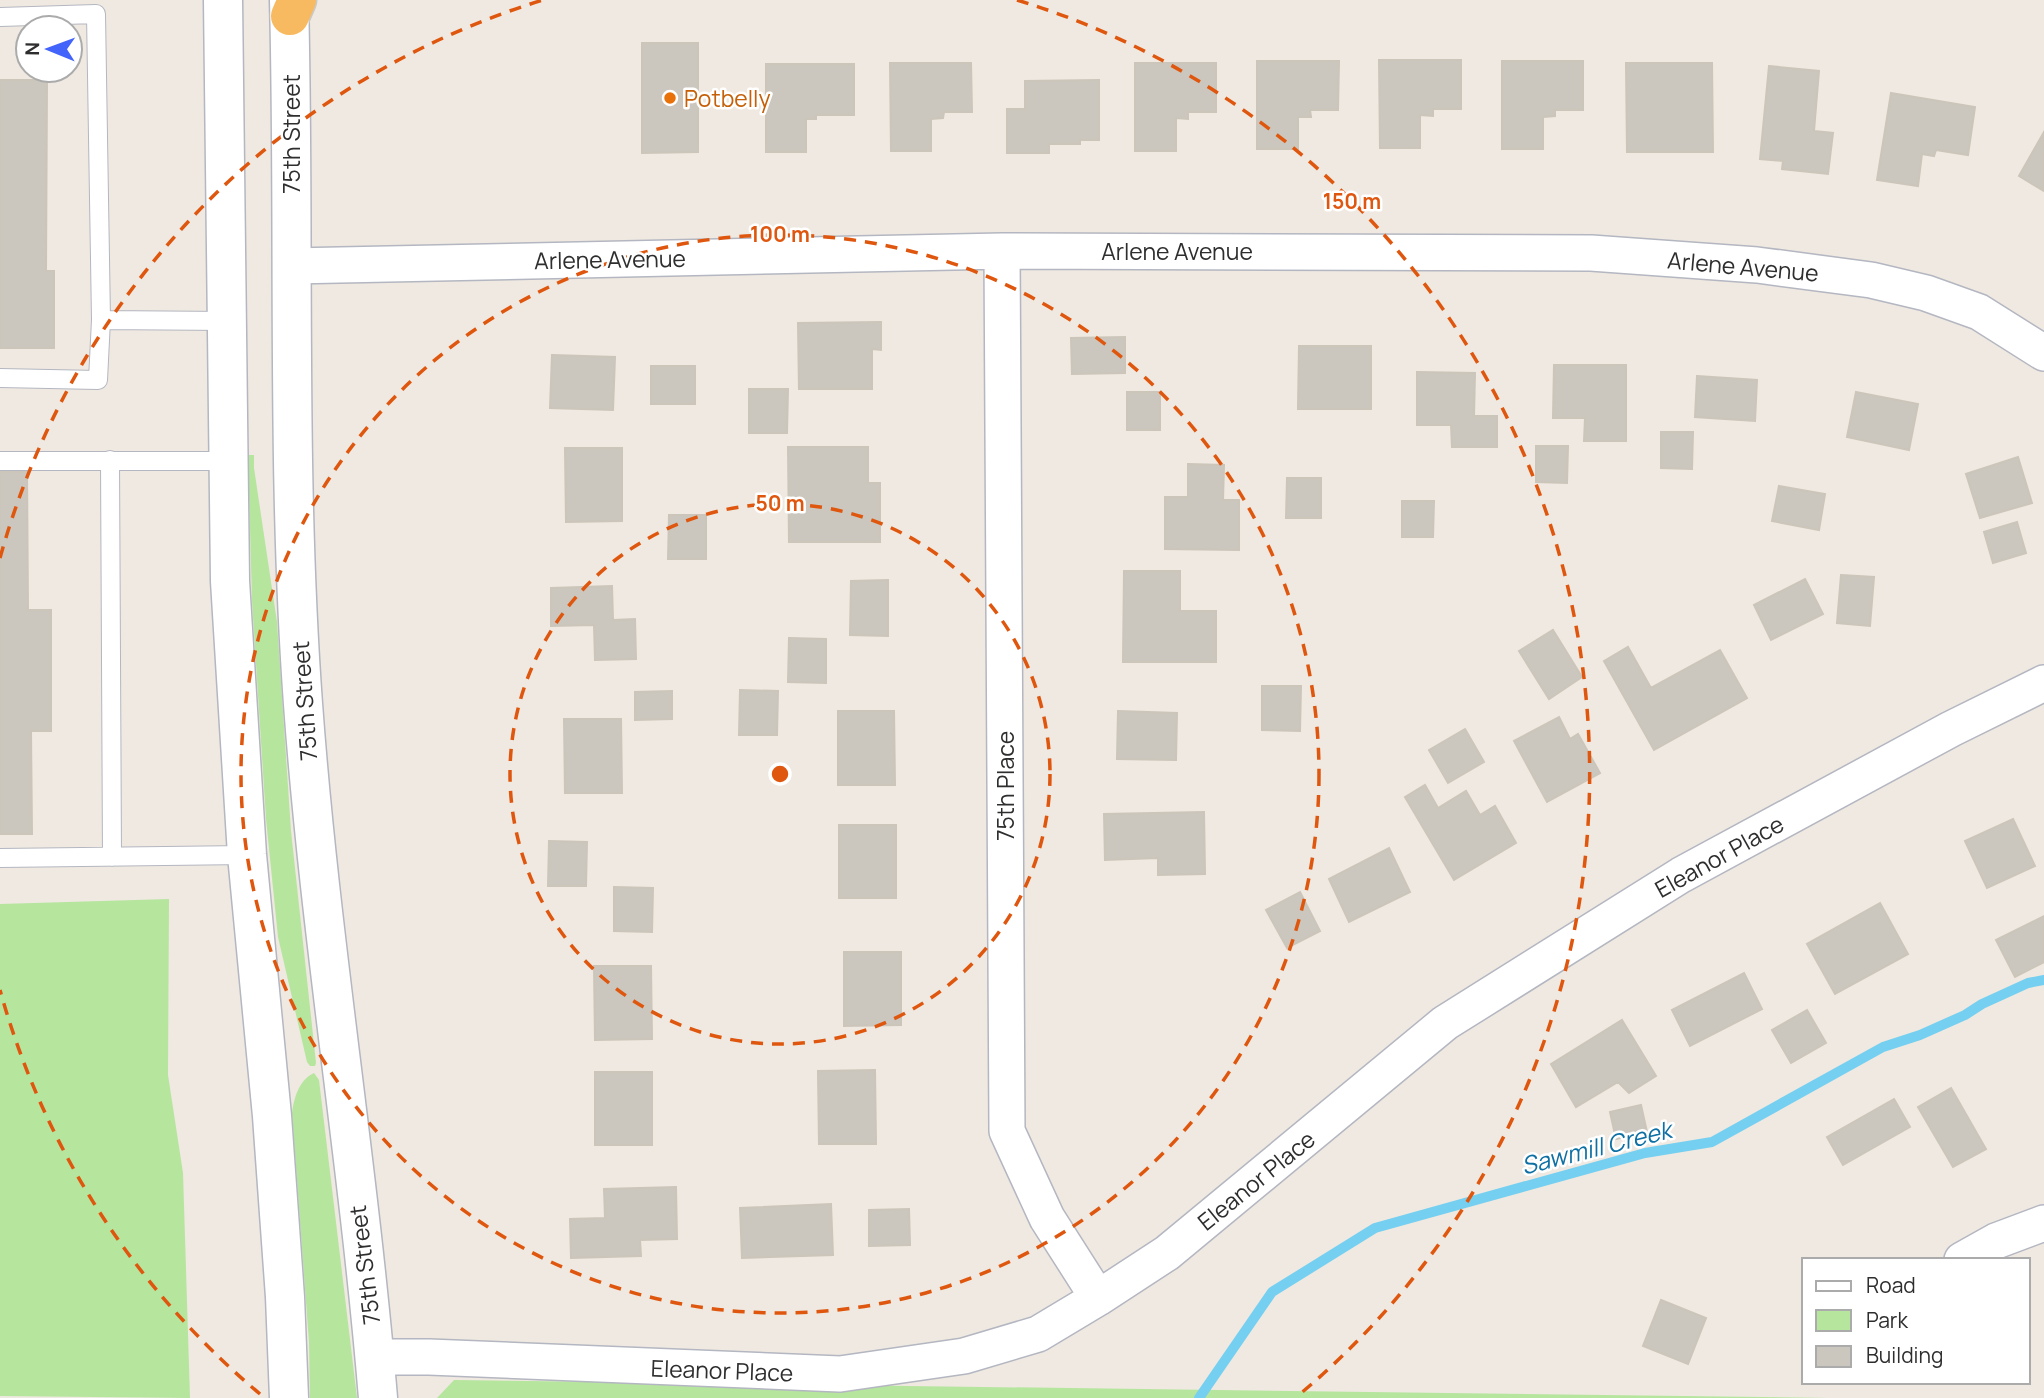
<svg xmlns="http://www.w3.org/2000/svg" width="2044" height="1398" viewBox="0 0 2044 1398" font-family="Manrope,sans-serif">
<rect width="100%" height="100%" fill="#efe9e1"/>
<path fill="#b6e59e" d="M248,455H254V468L277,622L291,831L316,1063L315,1066H310L307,1062L278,937L266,819L252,601Z
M169,899L168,1075L183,1173L190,1398L0,1396V904Z
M314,1073L319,1080L357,1398H310L309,1342L292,1113C294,1098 299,1080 314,1073Z
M454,1380L1828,1398H437Z"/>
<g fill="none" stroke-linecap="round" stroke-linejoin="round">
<path stroke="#75cff0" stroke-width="10" d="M1199,1398L1272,1292L1375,1228L1645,1153L1712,1142L1883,1047L1920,1035L1965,1015L1982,1004L2028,983L2044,980"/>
</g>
<path fill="#cbc7bf" stroke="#cbc5ba" stroke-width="2" d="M642,43H698V152L642,153Z
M1379,60H1461V109H1433V116L1420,115V148H1380Z
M1257,61H1339L1338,110H1310L1311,117H1298V149H1257Z
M1502,61H1583V110H1555V116L1543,117V149H1502Z
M890,63H971L972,112H944L943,118L931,119V151H891Z
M1135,63H1216V112H1188V119L1176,118V151H1135Z
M1626,63H1712L1713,152H1627Z
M766,64H854V115H816V119H806V152H766Z
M1769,66L1819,71L1814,131L1833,133L1828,174L1782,169L1783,161L1760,159Z
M0,80H47L46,271H54V348H0Z
M1099,80V140H1080V144H1049V153H1007V109H1025V81Z
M1891,93L1975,107L1968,155L1936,150L1934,156L1922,154L1918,186L1877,180Z
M2044,132V191L2019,176Z
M881,322V350L872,349V389H799L798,323Z
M1125,337V373L1072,374L1071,338Z
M1299,346H1371V409H1298Z
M552,355L615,357L613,410L550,408Z
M1554,365H1626V441H1584L1585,418H1553Z
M651,366H695V404H651Z
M1417,372L1475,373L1474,416H1497V447H1452L1451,425H1417Z
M1697,376L1757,380L1755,421L1695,417Z
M749,389H788L787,433H749Z
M1127,392H1160V430H1127Z
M1856,392L1918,404L1909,450L1847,437Z
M1661,432H1693L1692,469L1661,468Z
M1536,446H1568L1567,483L1536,482Z
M788,447H868V483H880V542H789Z
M565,448H622V521L566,522Z
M2018,457L2032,503L1980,518L1966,474Z
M1188,464L1224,465L1223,500H1239V550L1165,549V497H1188Z
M0,472H27L28,610H51V731H31L32,834H0Z
M1287,478H1321V518H1286Z
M1779,486L1825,494L1819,530L1772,521Z
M1402,501H1434L1433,537H1402Z
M669,515H706V559H668Z
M2017,522L2026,553L1993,563L1984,532Z
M1124,571H1180V611H1216V662H1123Z
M1841,575L1874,577L1870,626L1837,623Z
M1805,579L1823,614L1771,640L1754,605Z
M888,580V636L850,635L851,581Z
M612,586L613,620L635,619L636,659L595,660L594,625L551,626V588Z
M1553,630L1582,677L1549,699L1519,651Z
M789,638L826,639V683L788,682Z
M1628,647L1651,688L1720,650L1747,698L1654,750L1604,661Z
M1262,686H1301L1300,731L1262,730Z
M740,690L778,691L777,735H739Z
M672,691V719L635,720V692Z
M838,711H894L895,785H838Z
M1118,711L1177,713L1176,760L1117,759Z
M1559,717L1570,739L1578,734L1600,773L1547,802L1514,741Z
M564,719H621L622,793H565Z
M1465,729L1484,762L1448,783L1429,750Z
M1425,785L1438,808L1466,791L1480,815L1495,806L1516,843L1454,880L1405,797Z
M1204,812L1205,874L1158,875V858L1105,860L1104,814Z
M2013,819L2035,866L1987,888L1965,841Z
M839,825H896V898H839Z
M549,841L587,842L586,886H548Z
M1389,848L1410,892L1349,922L1329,879Z
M614,887L653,888L652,932L614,931Z
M1300,892L1320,931L1287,948L1266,910Z
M1880,903L1908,954L1835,994L1807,944Z
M2044,916V962L2015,977L1996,940Z
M844,952H901V1025L844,1026Z
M594,966H651L652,1039L595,1040Z
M1744,973L1762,1009L1690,1046L1672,1010Z
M1807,1010L1826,1043L1791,1063L1772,1030Z
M1622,1020L1656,1076L1629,1093L1618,1082L1576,1107L1551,1064Z
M875,1070L876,1144H819L818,1071Z
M595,1072H652V1145H595Z
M1951,1088L1986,1149L1953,1167L1918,1107Z
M1894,1099L1910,1127L1843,1165L1827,1137Z
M1641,1105L1647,1132L1616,1139L1610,1112Z
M676,1187L677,1239L640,1240L641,1256L571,1258L570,1219L605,1218L604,1189Z
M831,1204L833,1255L742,1258L740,1208Z
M909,1209L910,1245L869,1246V1210Z
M1661,1300L1706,1318L1688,1364L1643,1346Z"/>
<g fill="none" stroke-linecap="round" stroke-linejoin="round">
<defs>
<path id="service" d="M0,17L96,14L101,320
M0,378L98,380L101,320L227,321
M110,460L112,857
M0,461H228
M0,858L247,855"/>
<path id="minor" d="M1002,251L1007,1131L1047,1218L1098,1298
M291,266L1002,251L1591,253L1757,265L1871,280L1926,293L1979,312L2044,353
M1962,1260L1996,1241L2044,1223
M375,1357H429L840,1374L964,1356L1038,1334L1098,1298L1167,1253L1445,1023L1681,875L1951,729L2044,683"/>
<path id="secondary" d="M223,0L230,581L247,855L272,1116L285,1297L289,1398
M289,0C295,235 286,470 303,704C320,937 359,1166 378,1398"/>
<path id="trunk" d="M290,16L297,0"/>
</defs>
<use href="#service" stroke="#b4b7c1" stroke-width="20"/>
<use href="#minor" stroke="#b4b7c1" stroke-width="38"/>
<use href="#secondary" stroke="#b4b7c1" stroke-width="41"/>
<use href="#trunk" stroke="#c9c9c9" stroke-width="41"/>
<use href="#service" stroke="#fff" stroke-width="18"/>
<use href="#minor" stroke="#fff" stroke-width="35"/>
<use href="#secondary" stroke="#fff" stroke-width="38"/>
<use href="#trunk" stroke="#f8ba60" stroke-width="38"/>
</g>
<g fill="none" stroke="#df570e" stroke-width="3.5" stroke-dasharray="12 9">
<circle cx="780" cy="774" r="270"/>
<circle cx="780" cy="774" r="539"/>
<path d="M260 1394A809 809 0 0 1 0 990M0 558A809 809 0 0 1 543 0M1017 0A809 809 0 0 1 1300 1394"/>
</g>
<circle fill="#e8710a" stroke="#fff" stroke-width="2.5" cx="670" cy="98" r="7"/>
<g text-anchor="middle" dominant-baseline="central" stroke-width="5" stroke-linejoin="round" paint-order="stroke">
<g font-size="23" fill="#c56008" stroke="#fff" text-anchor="start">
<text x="684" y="98">Potbelly</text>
</g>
<g font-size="23" fill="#2e2e2e" stroke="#fff">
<text transform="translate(291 134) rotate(-90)">75th Street</text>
<text x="1177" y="251">Arlene Avenue</text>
<text transform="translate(610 259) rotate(-1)">Arlene Avenue</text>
<text transform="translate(1743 266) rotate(5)">Arlene Avenue</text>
<text transform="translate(304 701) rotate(-94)">75th Street</text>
<text transform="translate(1005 786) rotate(-90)">75th Place</text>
<text transform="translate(1719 856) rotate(-29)">Eleanor Place</text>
<text transform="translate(1256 1180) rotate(-39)">Eleanor Place</text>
<text transform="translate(364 1265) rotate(-97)">75th Street</text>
<text transform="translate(722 1370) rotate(2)">Eleanor Place</text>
</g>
<g font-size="24" font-style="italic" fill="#0d6fa3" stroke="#fff">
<text transform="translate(1596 1147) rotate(-14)">Sawmill Creek</text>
</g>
</g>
<circle cx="780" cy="774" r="10" fill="#df570e" stroke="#fff" stroke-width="3.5"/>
<g font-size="21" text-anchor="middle" font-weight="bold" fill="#df570e" stroke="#fff" stroke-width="5" stroke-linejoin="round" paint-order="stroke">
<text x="1352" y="209">150 m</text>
<text x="780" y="242">100 m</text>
<text x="780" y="511">50 m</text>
</g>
<rect x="1802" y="1258" width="228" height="126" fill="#ffffff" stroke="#ababab" stroke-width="2"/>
<rect x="1816" y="1281" width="35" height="10" fill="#ffffff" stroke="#ababab" stroke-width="2"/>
<text x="1866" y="1293" font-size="21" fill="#2e2e2e">Road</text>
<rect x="1816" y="1310" width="35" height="21" fill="#b6e59e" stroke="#ababab" stroke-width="2"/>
<text x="1866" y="1328" font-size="21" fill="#2e2e2e">Park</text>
<rect x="1816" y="1346" width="35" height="21" fill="#cbc7bf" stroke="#ababab" stroke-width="2"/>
<text x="1866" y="1363" font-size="21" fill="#2e2e2e">Building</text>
<g transform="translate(49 49) rotate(271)"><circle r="33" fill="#ffffff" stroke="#ababab" stroke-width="2"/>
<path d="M0-5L12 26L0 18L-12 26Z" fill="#4264fb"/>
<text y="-10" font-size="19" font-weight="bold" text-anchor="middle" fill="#2e2e2e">N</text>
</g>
</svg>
